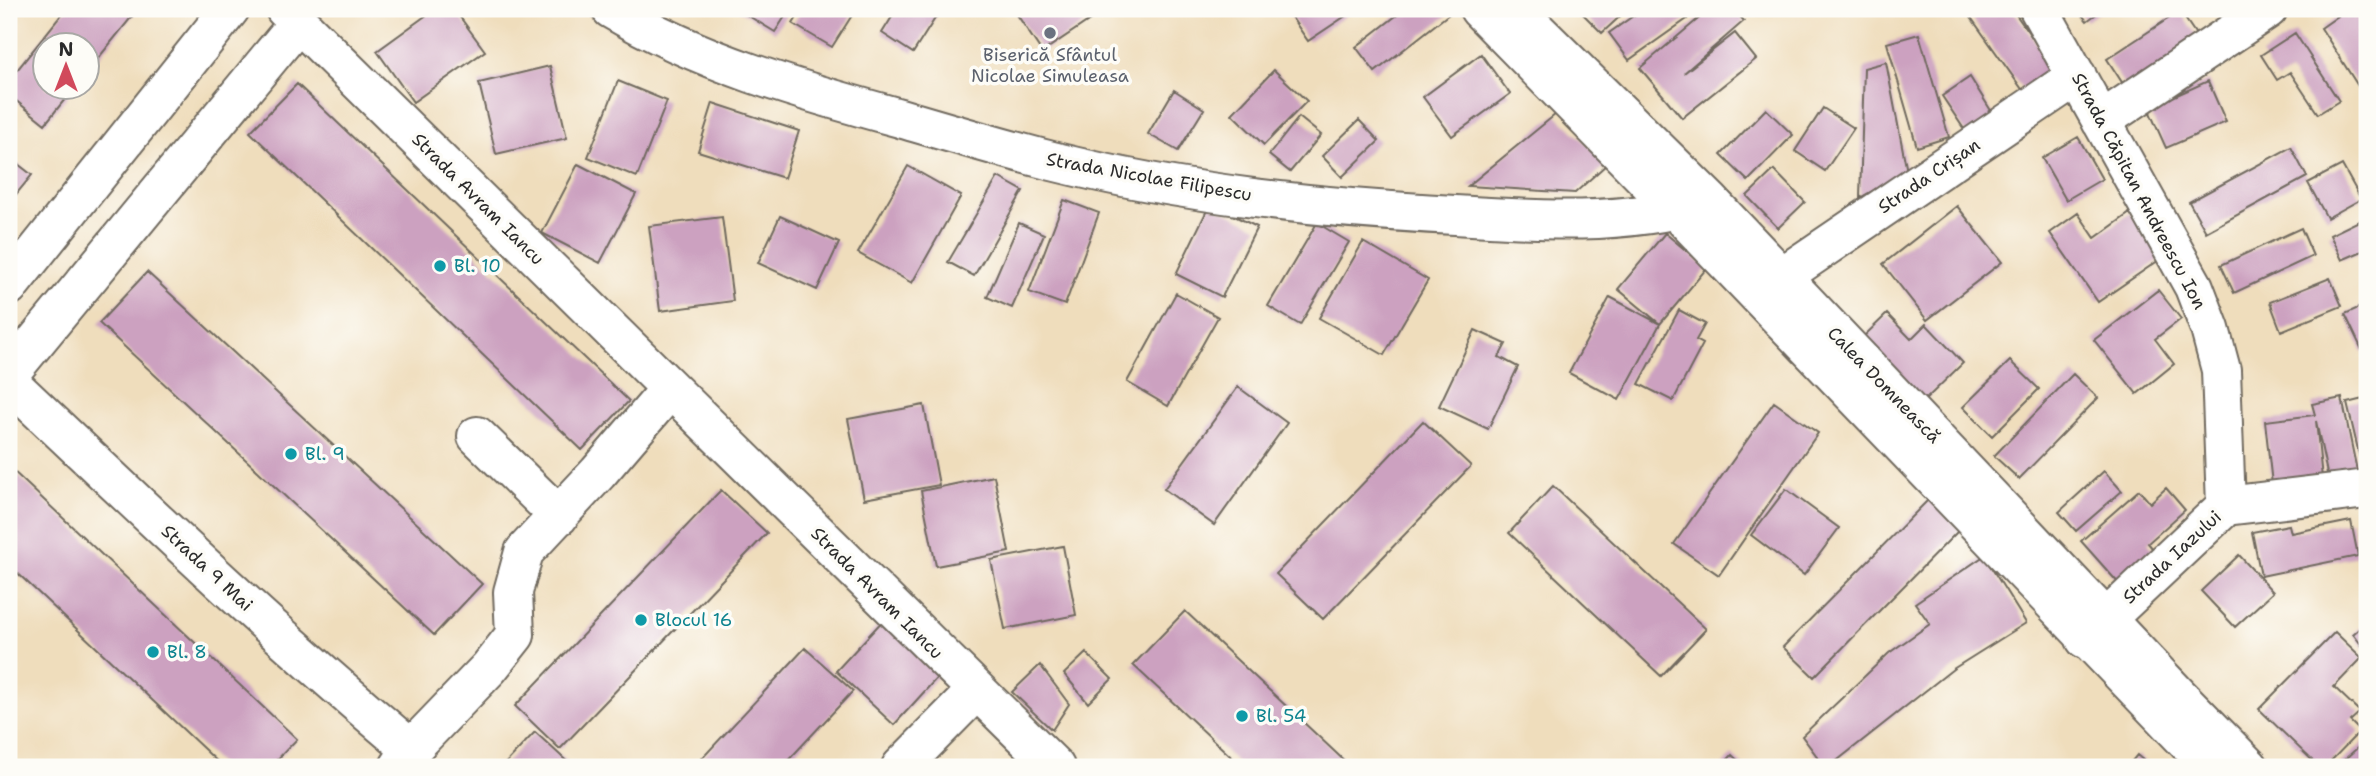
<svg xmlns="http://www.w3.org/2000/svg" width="2376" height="776" viewBox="0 0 2376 776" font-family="'Shantell Sans',sans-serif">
<rect width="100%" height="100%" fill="#fdfcf7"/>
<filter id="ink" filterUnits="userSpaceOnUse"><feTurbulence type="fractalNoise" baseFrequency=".0143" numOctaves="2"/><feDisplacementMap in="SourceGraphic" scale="14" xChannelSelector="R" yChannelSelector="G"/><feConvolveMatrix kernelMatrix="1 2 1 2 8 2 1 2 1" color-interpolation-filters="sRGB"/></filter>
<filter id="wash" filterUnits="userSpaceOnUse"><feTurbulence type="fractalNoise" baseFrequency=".00686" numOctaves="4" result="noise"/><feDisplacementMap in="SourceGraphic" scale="28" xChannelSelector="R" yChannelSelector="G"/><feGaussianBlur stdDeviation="1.57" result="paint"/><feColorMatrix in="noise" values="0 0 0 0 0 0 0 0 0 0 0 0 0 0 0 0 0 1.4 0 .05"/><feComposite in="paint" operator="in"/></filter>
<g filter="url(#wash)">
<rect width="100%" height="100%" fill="#efddbc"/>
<g id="blocks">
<path fill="#cca1c0" d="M66,9H138L88,71V46H46V88H74L45,124L9,95V80Z
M435,9H454L485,51L413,102L377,51Z
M737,9H790L775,32Z
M802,9H856L832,47L793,24Z
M897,9H941L913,53L882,33Z
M1023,9H1106L1042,52L1016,13Z
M1299,9H1356L1308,41L1290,15Z
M1405,9H1444L1449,14L1375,72L1356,47Z
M1578,9H1628L1602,33Z
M1643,9H1679L1687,19L1629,60L1609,33Z
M1710,9H1734L1744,21L1684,73L1735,33L1756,59L1682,118L1640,68Z
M1965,9H2012L2055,70L2024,92Z
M2077,9H2103L2087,21Z
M2333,9H2363L2367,15V100L2321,28L2338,16Z
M2180,11L2201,42L2127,90L2107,59Z
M2295,33L2339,101L2318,114L2290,72L2277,80L2261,55Z
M1919,34L1949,137L1917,147L1887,43Z
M1481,54L1510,94L1452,136L1423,97Z
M1886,62L1907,172L1860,198L1864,68Z
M550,66L567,138L496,154L479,83Z
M1274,70L1307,101L1264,145L1232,114Z
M1970,77L1995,117L1968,135L1942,96Z
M618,81L667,101L637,177L588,157Z
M2208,81L2226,122L2166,148L2148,108Z
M297,84L629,401L582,450L250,132Z
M1174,90L1204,109L1178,151L1148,134Z
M713,103L799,131L784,178L698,151Z
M1823,108L1854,128L1825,171L1795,151Z
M1766,109L1793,135L1748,181L1721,155Z
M1556,114L1607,164L1575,193L1468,186Z
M1299,117L1321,135L1290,172L1269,155Z
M1359,120L1379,141L1342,177L1322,156Z
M2078,137L2102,179L2066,200L2042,158Z
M2291,147L2307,177L2206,232L2189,202Z
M9,157L32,175L9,203Z
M578,164L636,194L600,263L542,233Z
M2342,165L2361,199L2327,218L2308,183Z
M908,166L961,196L912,283L858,253Z
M1774,170L1805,202L1778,228L1747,196Z
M998,177L1023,191L974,276L948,262Z
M1064,200L1099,213L1065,305L1029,292Z
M1210,204L1257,227L1222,297L1176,274Z
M1957,206L2002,262L1927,320L1883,264Z
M2078,213L2095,238L2130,213L2162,258L2098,302L2050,233Z
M780,216L839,243L817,290L758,263Z
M722,217L733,301L660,311L649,226Z
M2367,217V249L2342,260L2330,235Z
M1019,223L1044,234L1012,308L987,297Z
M1317,223L1349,242L1300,325L1268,306Z
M2301,228L2313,256L2234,293L2221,265Z
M1665,233L1707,268L1660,324L1618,289Z
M1363,242L1428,280L1384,355L1319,318Z
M147,272L482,584L434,635L99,323Z
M2330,278L2342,306L2281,331L2270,302Z
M2158,290L2181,319L2155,339L2174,364L2137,394L2094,340Z
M1176,293L1218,317L1168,406L1127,382Z
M1610,297L1660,324L1619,400L1569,373Z
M2367,304V350L2363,352L2345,314Z
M1679,310L1705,324L1696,340L1703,344L1673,401L1639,384Z
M1887,314L1911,339L1926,324L1963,363L1924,401L1863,337Z
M1475,330L1506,344L1499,357L1518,367L1488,429L1439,406Z
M2010,361L2039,389L1992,436L1963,407Z
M2073,374L2098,398L2019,479L1994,456Z
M1238,387L1287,423L1214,525L1164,489Z
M2342,398L2357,471L2328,478L2316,421L2322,478L2272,484L2265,421L2315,415L2312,404Z
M2367,398V470L2363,471L2347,403Z
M1774,402L1818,433L1719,575L1674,544Z
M924,405L939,485L864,499L848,419Z
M1423,421L1471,466L1323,619L1276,574Z
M9,467L297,739L270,767H223L9,565Z
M2104,471L2122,491L2076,531L2059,512Z
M994,476L1009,552L936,566L921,491Z
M1553,486L1706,629L1661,676L1509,533Z
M2166,488L2185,510L2148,543L2157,554L2121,586L2081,541L2139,490L2150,503Z
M1786,489L1839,528L1804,575L1751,535Z
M721,490L767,533L560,749L515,706Z
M1929,499L1960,529L1814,677L1783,647Z
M2351,521L2358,556L2261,576L2252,532L2289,525L2291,533Z
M1063,546L1076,615L1005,629L991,560Z
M2239,555L2273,592L2235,627L2201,591Z
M1984,556L2026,623L1953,669L1829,767H1825L1802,736L1889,653L1930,624L1915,603Z
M1185,611L1351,767H1242L1133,665Z
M886,617L944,670L894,725L836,671Z
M2367,622V652L2353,634Z
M2335,632L2362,658L2334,687L2360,712L2350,721L2360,731L2325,767H2319L2259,709Z
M805,648L853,691L782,767H694Z
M1086,653L1112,679L1088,703L1064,674Z
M1040,665L1069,704L1052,730L1012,692Z
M535,732L573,767H502Z
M2365,741L2367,767H2336Z
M1732,755L1745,767H1721Z
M2137,755L2151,767H2127Z"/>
</g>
</g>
<g filter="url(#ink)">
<use href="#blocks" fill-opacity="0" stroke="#70695e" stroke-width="2"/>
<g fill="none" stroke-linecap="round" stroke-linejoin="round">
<defs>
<path id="minor" d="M285,9L1055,767
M611,9C700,62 801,91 900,118C951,133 1001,148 1052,161C1183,194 1320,208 1455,215C1535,220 1623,226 1701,203
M2039,9L2194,287L2210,329L2221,370L2226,506
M2101,121L2268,9
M1781,277L2077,76
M9,286L230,9
M9,374L299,22
M9,382C141,507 271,632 411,749
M477,436L559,516
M2085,639L2226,506L2367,489
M399,767L411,749L489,668L515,635L513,592L524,552L598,473L670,389
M901,767L976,691"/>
<path id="major" d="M1479,9L1677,211L2211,767
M1515,9L1710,201L2179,696L2249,767"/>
</defs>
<use href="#minor" stroke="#70695e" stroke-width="42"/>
<use href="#major" stroke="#70695e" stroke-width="42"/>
<use href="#minor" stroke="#fff" stroke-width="38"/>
<use href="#major" stroke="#fff" stroke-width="38"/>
</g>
</g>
<circle fill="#6b7280" stroke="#fdfcf7" stroke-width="2.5" cx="1050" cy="33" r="7"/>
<g fill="#0f9aa8" stroke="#fdfcf7" stroke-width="2.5">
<circle cx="440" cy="266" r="7"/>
<circle cx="291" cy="454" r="7"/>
<circle cx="641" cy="620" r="7"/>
<circle cx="153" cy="652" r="7"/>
<circle cx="1242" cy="716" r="7"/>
</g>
<g text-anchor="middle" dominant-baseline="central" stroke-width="7" stroke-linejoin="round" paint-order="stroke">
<g font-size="18" fill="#5b616d" stroke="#fdfcf7">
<text x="1050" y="55">Biserică Sfântul<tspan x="1050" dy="21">Nicolae Simuleasa</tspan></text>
</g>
<g font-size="18" fill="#2b2b2b" stroke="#fdfcf7">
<text transform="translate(1929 176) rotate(-34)">Strada Crișan</text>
<text transform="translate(1149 177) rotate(10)">Strada Nicolae Filipescu</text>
<text transform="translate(2139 191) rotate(62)">Strada Căpitan Andreescu Ion</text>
<text transform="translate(478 199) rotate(45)">Strada Avram Iancu</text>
<text transform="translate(1884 385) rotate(46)">Calea Domnească</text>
<text transform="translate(2172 557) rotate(-43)">Strada Iazului</text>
<text transform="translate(207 568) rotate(43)">Strada 9 Mai</text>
<text transform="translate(877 593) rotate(45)">Strada Avram Iancu</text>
</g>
<g font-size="18" fill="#0d838f" stroke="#fdfcf7" text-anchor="start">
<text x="454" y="266">Bl. 10</text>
<text x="305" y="454">Bl. 9</text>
<text x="655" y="620">Blocul 16</text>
<text x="167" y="652">Bl. 8</text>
<text x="1256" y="716">Bl. 54</text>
</g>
</g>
<rect width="2376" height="776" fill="none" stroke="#fdfcf7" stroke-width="35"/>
<g transform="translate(66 66)"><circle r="33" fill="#fdfcf7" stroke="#a9a8a5" stroke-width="2"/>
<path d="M0-5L12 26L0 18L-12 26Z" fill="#d1495b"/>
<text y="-10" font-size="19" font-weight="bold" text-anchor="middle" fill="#2b2b2b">N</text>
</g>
</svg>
